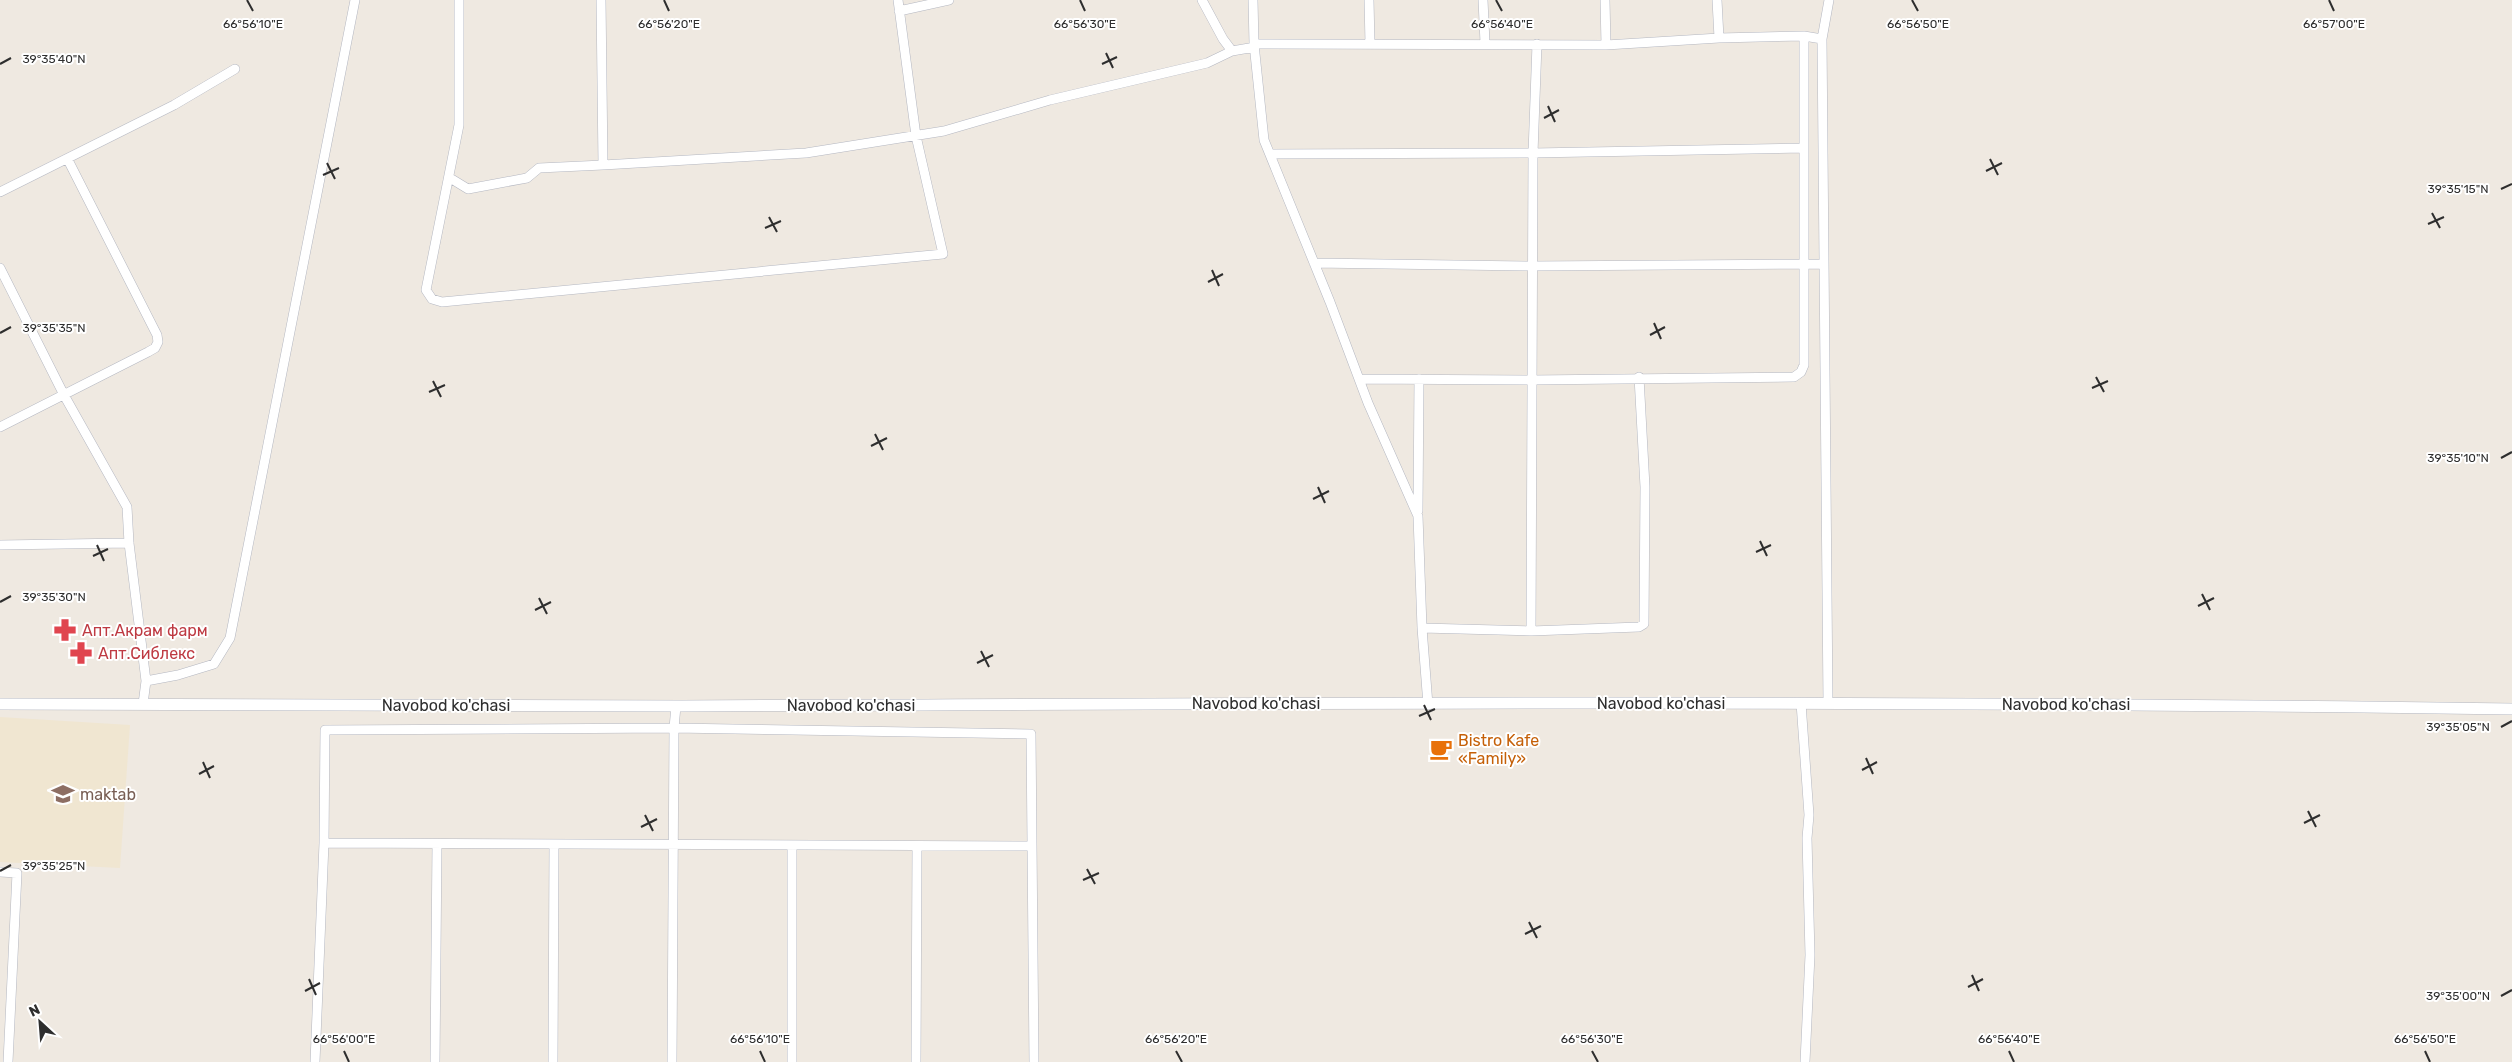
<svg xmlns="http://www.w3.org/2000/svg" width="2512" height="1062" viewBox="0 0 2512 1062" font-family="Rubik,sans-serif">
<rect width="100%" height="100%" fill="#efe9e1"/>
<path fill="#f0e6d1" d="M0,717L130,725L120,868L0,862Z"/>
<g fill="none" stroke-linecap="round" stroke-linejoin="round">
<defs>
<path id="minor" d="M459,0V125L426,290L432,299L442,302L943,254L916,136L898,0
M601,0L603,165L806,153L944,131L1050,100L1207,63L1232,51L1255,47
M1202,0L1223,39L1232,51
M1253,0L1254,44L1264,140L1330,302L1368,403L1418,516L1422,628L1428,705
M1369,0L1370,44
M1483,0L1485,43
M1605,0L1606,45
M1717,0L1719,38
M899,11L949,0
M1254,44L1606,45L1719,38L1804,36L1822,39
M1271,154L1533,153L1803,148
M450,178L468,189L527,178L539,168L603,165
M0,192L174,105L235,69
M1314,263L1532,266L1824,264
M0,268L64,395L127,507L129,543L146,681
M1360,379L1532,380L1794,377L1801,372L1804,365V36
M0,427L148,352L155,348L158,342L157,335L68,160
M1418,511L1419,379
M0,545L129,543
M1422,628L1531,631L1639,627L1644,624L1645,487L1639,377
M1531,631L1533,153L1537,44
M1801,703L1809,815L1807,838L1810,955L1805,1062
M1828,703L1822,39L1829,0
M143,704L146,681L178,675L214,664L230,638L355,0
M324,843L1030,846
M0,872L17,873L8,1062
M315,1062L324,843L325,730L674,728L1031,734L1034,1062
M435,1062L437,844
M553,1062L554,844
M672,1062L674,728L676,706
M792,1062V845
M916,1062L917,846"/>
<path id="tertiary" d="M0,704C227,704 454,707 682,706C1292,703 1902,700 2512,709"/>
</defs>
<use href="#minor" stroke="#b4b7c1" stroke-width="10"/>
<use href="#tertiary" stroke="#b4b7c1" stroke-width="12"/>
<use href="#minor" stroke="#fff" stroke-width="9"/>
<use href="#tertiary" stroke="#fff" stroke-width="11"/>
</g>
<path fill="none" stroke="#2e2e2e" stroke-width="2" d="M247,0L253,11M664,0L669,11M1080,0L1085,11M1496,0L1502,11M1912,0L1918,11M2329,0L2334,11M1106,53L1113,68M0,64L11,58M1102,64L1117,57M1548,106L1555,122M1544,118L1559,110M1990,159L1998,175M327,163L335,179M1986,171L2002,163M323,175L339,168M2501,189L2512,184M2432,213L2440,228M769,217L777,232M2428,224L2444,217M765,228L781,221M1212,270L1219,286M1208,282L1223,274M1654,323L1661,339M0,333L11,327M1650,335L1665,327M2096,377L2104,392M433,381L441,397M2092,388L2108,381M429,392L445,385M875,434L883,450M871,446L887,438M2501,458L2512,452M1318,487L1325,503M1313,499L1329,491M1760,541L1767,556M97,545L104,561M1756,552L1771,545M93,556L108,549M2202,594L2210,610M539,598L547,614M0,602L11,596M2198,606L2214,598M535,610L551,602M981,651L989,667M977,663L993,655M1424,705L1431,720M1419,716L1435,709M2501,727L2512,721M1866,758L1873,774M203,762L210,778M1862,770L1877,762M199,774L214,766M2308,811L2316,827M645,815L653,831M2304,823L2320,815M641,827L657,819M1087,869L1095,884M0,871L11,865M1083,880L1099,873M1529,922L1537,938M1525,934L1541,926M1972,975L1979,991M309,979L316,995M1968,987L1983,979M305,991L320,983M2501,996L2512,990M344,1051L349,1062M760,1051L765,1062M1176,1051L1182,1062M1592,1051L1598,1062M2009,1051L2014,1062M2425,1051L2430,1062"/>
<defs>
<symbol id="pharmacy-bare" viewBox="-9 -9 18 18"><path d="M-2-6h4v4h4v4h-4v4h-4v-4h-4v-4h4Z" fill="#e0444e" stroke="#fff" stroke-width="2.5" paint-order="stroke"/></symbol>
<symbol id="cafe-bare" viewBox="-9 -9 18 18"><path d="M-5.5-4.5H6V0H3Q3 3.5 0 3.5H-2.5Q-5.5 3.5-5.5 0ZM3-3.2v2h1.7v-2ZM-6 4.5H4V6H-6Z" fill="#e8710a" stroke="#fff" stroke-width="2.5" paint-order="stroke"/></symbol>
<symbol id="school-bare" viewBox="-9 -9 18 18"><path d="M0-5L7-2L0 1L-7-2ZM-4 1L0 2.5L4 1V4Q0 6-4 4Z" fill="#8d6e63" stroke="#fff" stroke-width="2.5" paint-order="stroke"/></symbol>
</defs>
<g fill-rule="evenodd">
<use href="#pharmacy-bare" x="49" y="614" width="32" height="32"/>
<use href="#pharmacy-bare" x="65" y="637" width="32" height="32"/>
<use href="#cafe-bare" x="1425" y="733" width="32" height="32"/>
<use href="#school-bare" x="47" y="778" width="32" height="32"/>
</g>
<g text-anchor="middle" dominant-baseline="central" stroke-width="4" stroke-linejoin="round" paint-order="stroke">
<g font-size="16" fill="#be3a42" stroke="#fff" text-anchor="start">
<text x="82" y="630">Апт.Акрам фарм</text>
<text x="98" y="653">Апт.Сиблекс</text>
</g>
<g font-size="16" fill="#2e2e2e" stroke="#fff">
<text x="1256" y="703">Navobod ko'chasi</text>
<text x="1661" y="703">Navobod ko'chasi</text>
<text x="2066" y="704">Navobod ko'chasi</text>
<text x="446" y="705">Navobod ko'chasi</text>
<text x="851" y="705">Navobod ko'chasi</text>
</g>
<g font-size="16" fill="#c56008" stroke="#fff" text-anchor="start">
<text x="1458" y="740">Bistro Kafe<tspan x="1458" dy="18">«Family»</tspan></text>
</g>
<g font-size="16" fill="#785e54" stroke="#fff" text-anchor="start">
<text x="80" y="794">maktab</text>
</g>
</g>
<g font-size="12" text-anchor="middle" fill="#2e2e2e" stroke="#fff" stroke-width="4" stroke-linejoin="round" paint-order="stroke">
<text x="253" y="28">66°56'10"E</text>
<text x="669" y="28">66°56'20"E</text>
<text x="1085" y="28">66°56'30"E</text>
<text x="2334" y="28">66°57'00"E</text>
<text x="1502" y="28">66°56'40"E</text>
<text x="1918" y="28">66°56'50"E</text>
<text x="54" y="63">39°35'40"N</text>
<text x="2458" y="193">39°35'15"N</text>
<text x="54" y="332">39°35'35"N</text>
<text x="2458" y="462">39°35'10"N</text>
<text x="54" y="601">39°35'30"N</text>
<text x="2458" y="731">39°35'05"N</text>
<text x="54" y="870">39°35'25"N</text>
<text x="2458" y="1000">39°35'00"N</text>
<text x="344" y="1043">66°56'00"E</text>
<text x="760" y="1043">66°56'10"E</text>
<text x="1176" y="1043">66°56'20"E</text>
<text x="1592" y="1043">66°56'30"E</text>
<text x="2009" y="1043">66°56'40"E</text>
<text x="2425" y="1043">66°56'50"E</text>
</g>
<g transform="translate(40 1022) rotate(334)" stroke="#ffffff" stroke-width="4" paint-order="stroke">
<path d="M0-4L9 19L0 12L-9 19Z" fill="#2e2e2e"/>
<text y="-8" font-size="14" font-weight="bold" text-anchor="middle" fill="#2e2e2e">N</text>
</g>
</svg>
